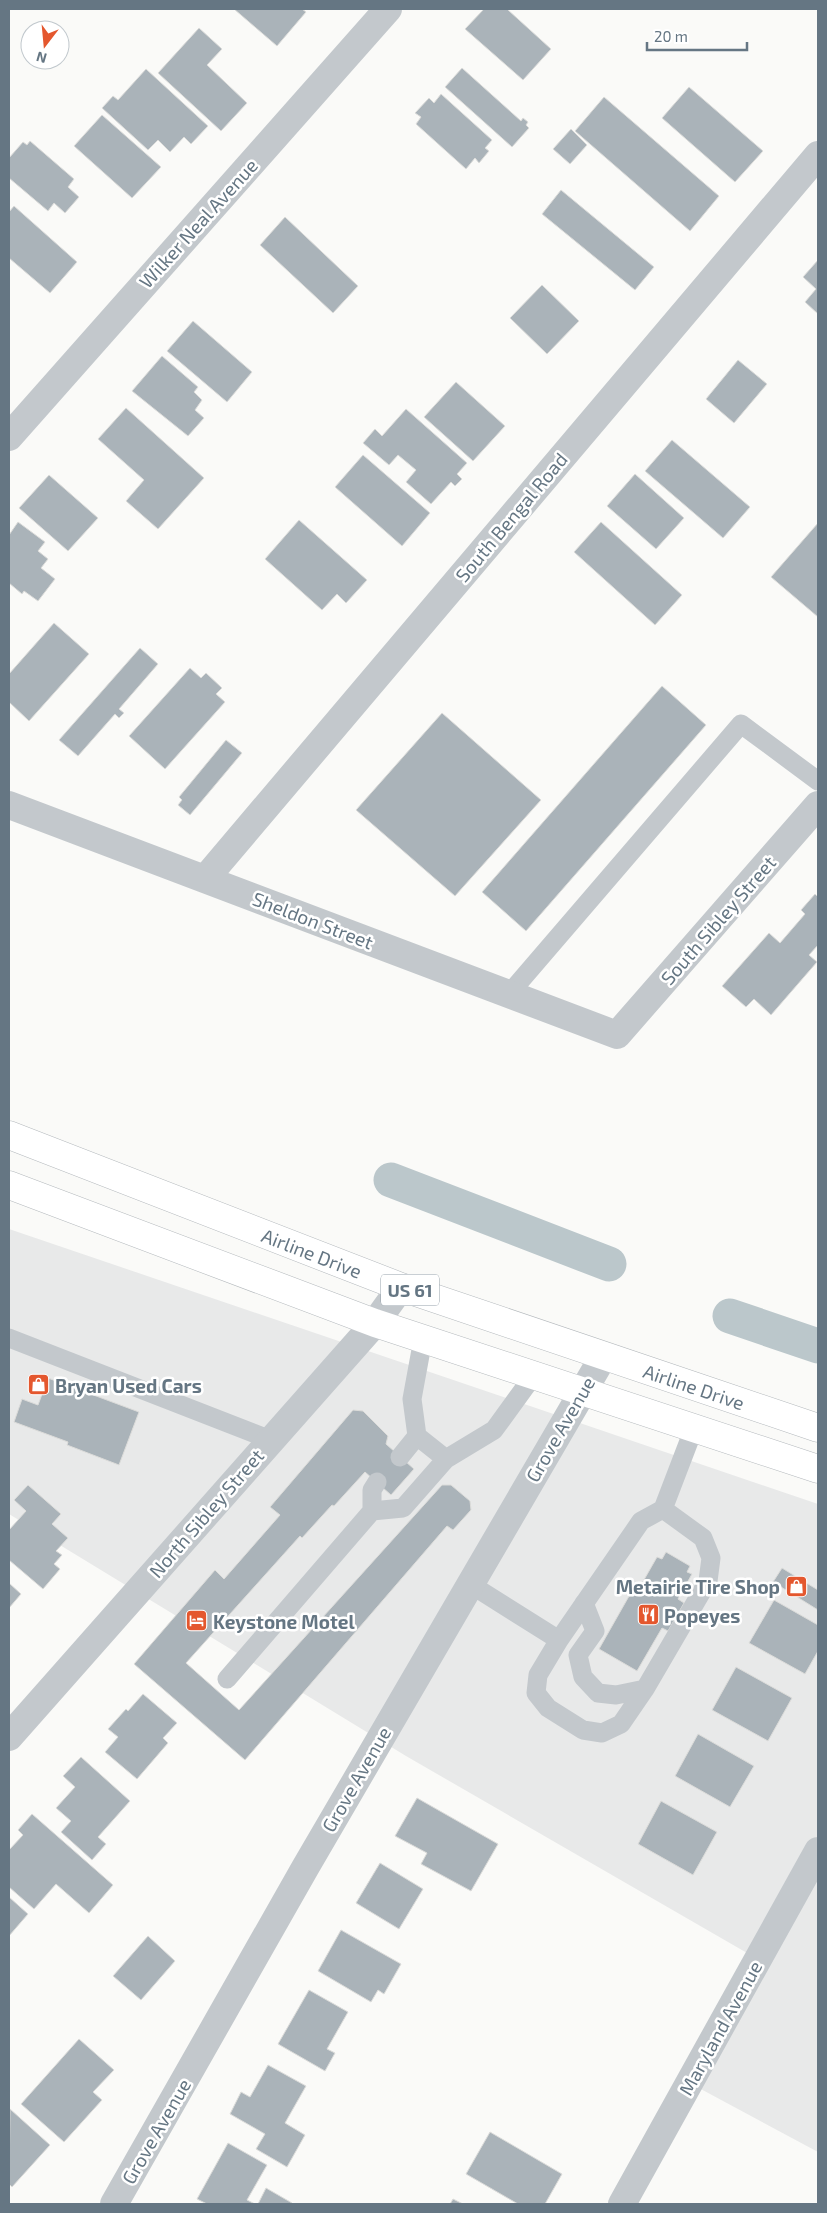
<svg xmlns="http://www.w3.org/2000/svg" width="827" height="2213" viewBox="0 0 827 2213" font-family="'Exo 2',sans-serif">
<rect width="100%" height="100%" fill="#fafaf8"/>
<path fill="#e8e9e9" d="M9,1229L818,1504V2152L684,2080L754,1957L406,1756L9,1514Z"/>
<g fill="none" stroke-linecap="round" stroke-linejoin="round">
<path stroke="#bbc7cb" stroke-width="35" d="M391,1180L609,1264
M730,1316L818,1346"/>
</g>
<path fill="#aab3b9" stroke="#dcdcda" d="M234,9H302L306,12L277,46Z
M484,9H507L551,49L523,80L465,29Z
M199,28L222,49L207,65L247,103L221,131L158,73Z
M462,68L521,121L523,118L528,122L526,125L529,128L512,147L445,87Z
M146,69L208,126L191,144L184,137L170,152L158,140L148,150L102,108L113,96L118,100Z
M689,87L763,151L735,182L662,118Z
M441,94L492,140L485,148L489,151L479,163L475,158L466,169L416,124L421,117L415,113L429,98L434,103Z
M604,97L719,196L690,231L575,131Z
M102,115L161,167L132,198L74,146Z
M571,129L587,145L570,164L553,149Z
M30,141L74,179L68,187L79,197L65,213L54,203L48,211L9,178V158L23,142L27,145Z
M561,190L654,267L635,290L542,214Z
M14,206L77,262L50,293L9,258V212Z
M285,217L358,286L333,313L260,245Z
M818,260V314L805,302L816,289L803,277Z
M542,285L579,321L547,354L510,318Z
M193,321L252,372L227,402L167,351Z
M162,356L198,387L194,392L202,400L195,410L204,418L188,436L132,391Z
M738,360L767,384L734,423L706,399Z
M456,382L505,426L473,461L424,417Z
M126,408L204,478L158,529L126,501L144,480L98,439Z
M406,409L467,463L457,474L462,479L455,486L451,482L431,504L406,482L416,470L398,455L389,465L363,443L375,429L382,436Z
M672,440L750,507L723,538L645,471Z
M363,455L430,513L402,546L335,487Z
M635,474L684,518L656,549L607,506Z
M49,475L98,518L68,551L19,508Z
M299,520L367,580L346,603L337,594L322,610L265,559Z
M18,522L45,542L38,551L48,559L41,568L55,579L38,601L24,591L22,594L9,583V535Z
M601,522L682,595L655,625L574,552Z
M818,523V617L771,577Z
M54,623L89,654L29,721L9,702V674Z
M140,648L158,664L119,709L124,713L119,718L115,714L78,756L59,740Z
M190,668L201,678L206,673L222,688L216,694L225,702L165,769L129,736Z
M662,686L706,725L526,931L482,892Z
M442,713L541,800L455,896L356,810Z
M226,740L242,753L190,815L178,805L182,800L179,797Z
M815,894L818,897V945L809,955L817,962L771,1015L754,999L746,1007L722,986L769,933L780,943L805,914L801,910Z
M48,1378L139,1412L119,1465L67,1445L68,1442L14,1422L22,1399L38,1405Z
M353,1410L363,1411L388,1436L386,1444L414,1469L391,1495L365,1472L334,1506L332,1505L302,1538L300,1536L186,1663L239,1710L442,1485H451L470,1501L471,1510L453,1530L447,1526L245,1760L134,1664L215,1570L224,1579L280,1515L270,1507Z
M28,1485L61,1514L52,1524L68,1538L56,1551L62,1555L54,1564L60,1569L43,1589L9,1560V1530L26,1511L14,1500Z
M666,1552L690,1566L687,1572L692,1574L678,1599L684,1603L668,1631L662,1628L637,1671L599,1649L637,1582L641,1585L657,1557L662,1559Z
M782,1568L818,1590V1610L773,1582Z
M9,1583L21,1594L9,1608Z
M774,1600L818,1625V1651L805,1674L749,1643Z
M736,1667L792,1698L768,1741L712,1710Z
M143,1694L177,1723L163,1738L168,1743L137,1779L105,1752L118,1737L108,1729L126,1709L128,1711Z
M698,1734L754,1766L730,1807L675,1776Z
M81,1757L130,1801L98,1837L106,1844L92,1860L61,1832L71,1821L56,1808L75,1787L63,1776Z
M417,1798L498,1844L471,1891L421,1864L427,1853L395,1836Z
M661,1801L717,1832L693,1875L638,1844Z
M32,1814L113,1885L89,1913L56,1884L34,1909L9,1887V1850L23,1835L18,1830Z
M380,1863L423,1889L399,1929L356,1903Z
M9,1897L28,1914L9,1936Z
M341,1930L401,1964L384,1994L378,1990L371,2002L318,1971Z
M148,1936L175,1961L141,2000L113,1976Z
M309,1990L348,2012L327,2049L335,2053L325,2071L278,2044Z
M79,2039L114,2070L93,2092L102,2100L64,2142L21,2104Z
M268,2065L306,2086L285,2123L305,2135L287,2167L256,2149L265,2134L230,2114L241,2092L250,2097Z
M10,2109L50,2145L12,2187L9,2184Z
M490,2132L562,2174L545,2204H518L466,2174Z
M228,2143L267,2165L247,2200L255,2204H207L197,2199Z
M266,2188L292,2203L291,2204H258Z
M453,2199L463,2204H450Z"/>
<g fill="none" stroke-linecap="round" stroke-linejoin="round">
<defs>
<g id="highway">
<path id="s1" d="M9,1135L401,1287L818,1428"/>
<path d="M9,1185L375,1323L818,1469"/>
</g>
</defs>
<use href="#highway" stroke="#b4b9bd" stroke-width="29"/>
<path stroke="#c3c8cc" stroke-width="19" d="M509,994L741,724L818,781
M9,1338L271,1440
M417,1436L446,1459
M400,1457L417,1436L412,1399L423,1339
M372,1511L403,1508L446,1459L494,1430L534,1375
M470,1584L559,1640L538,1675L536,1693L548,1708L583,1730L602,1733L621,1724L645,1689
M584,1603L595,1631L578,1655L583,1677L598,1693L616,1695L645,1689L708,1581L711,1558L703,1538L663,1509
M559,1640L641,1521L663,1509L694,1428
M227,1679L372,1511V1490L377,1482"/>
<path stroke="#c3c8cc" stroke-width="28" d="M9,437L388,9
M9,805L617,1035L818,805
M205,879L818,155
M9,1737L375,1323L401,1287
M114,2204L305,1868L603,1357
M622,2204L818,1851"/>
<use href="#highway" stroke="#fff" stroke-width="28"/>
</g>
<defs>
<symbol id="shop-square" viewBox="-11 -11 22 22"><rect x="-9" y="-9" width="18" height="18" rx="4" fill="#e4572e" stroke="#fff"/><path d="M-5-2.5h2.3a2.7 3.5 0 0 1 5.4 0H5L5.5 6h-11ZM-1.5-2.5h3a1.5 2.3 0 0 0-3 0Z" fill="#fff"/></symbol>
<symbol id="restaurant-square" viewBox="-11 -11 22 22"><rect x="-9" y="-9" width="18" height="18" rx="4" fill="#e4572e" stroke="#fff"/><path d="M-5-6h1v4h1v-4h1v4h1v-4h1v5L-1.5 .5V6h-2V.5L-5-1ZM5-6V6H3V1.5H1.5Q1.5-4 5-6Z" fill="#fff"/></symbol>
<symbol id="hotel-square" viewBox="-11 -11 22 22"><rect x="-9" y="-9" width="18" height="18" rx="4" fill="#e4572e" stroke="#fff"/><path d="M-6-4.5h1.5V1H6V5H4.5V3h-9V5H-6ZM-4 0a1.8 1.8 0 1 1 3.6 0ZM.5 0V-2.5h3Q6-2.5 6 0Z" fill="#fff"/></symbol>
</defs>
<g fill-rule="evenodd">
<use href="#shop-square" x="26" y="1372" width="25" height="25"/>
<use href="#shop-square" x="784" y="1574" width="25" height="25"/>
<use href="#restaurant-square" x="636" y="1602" width="25" height="25"/>
<use href="#hotel-square" x="184" y="1608" width="25" height="25"/>
</g>
<g text-anchor="middle" dominant-baseline="central" stroke-width="5" stroke-linejoin="round" paint-order="stroke">
<rect fill="#fff" stroke="#939fa8" stroke-width="1" x="381" y="1274.5" width="58" height="31" rx="4"/>
<g font-size="18" font-weight="bold" fill="#657683">
<text x="410" y="1290">US 61</text>
</g>
<g font-size="19" fill="#657683" stroke="#fff">
<text transform="translate(198 223) rotate(-48)">Wilker Neal Avenue</text>
<text transform="translate(511 517) rotate(-50)">South Bengal Road</text>
<text transform="translate(313 920) rotate(21)">Sheldon Street</text>
<text transform="translate(718 920) rotate(-49)">South Sibley Street</text>
<text stroke="none"><textPath href="#s1" startOffset="325">Airline Drive</textPath></text>
<text stroke="none"><textPath href="#s1" startOffset="730">Airline Drive</textPath></text>
<text transform="translate(560 1429) rotate(-60)">Grove Avenue</text>
<text transform="translate(206 1513) rotate(-49)">North Sibley Street</text>
<text transform="translate(356 1779) rotate(-60)">Grove Avenue</text>
<text transform="translate(720 2028) rotate(-61)">Maryland Avenue</text>
<text transform="translate(156 2131) rotate(-60)">Grove Avenue</text>
</g>
<g font-size="19" font-weight="bold" fill="#657683" stroke="#fff" text-anchor="start">
<text x="55" y="1385">Bryan Used Cars</text>
<text x="780" y="1586" text-anchor="end">Metairie Tire Shop</text>
<text x="664" y="1615">Popeyes</text>
<text x="213" y="1621">Keystone Motel</text>
</g>
</g>
<rect width="827" height="2213" fill="none" stroke="#657683" stroke-width="20"/>
<g transform="translate(45 45) rotate(196)"><circle r="24" fill="#ffffff" stroke="#c1c8cd"/>
<path d="M0-4L9 19L0 12L-9 19Z" fill="#e4572e"/>
<text y="-8" font-size="14" font-weight="bold" text-anchor="middle" fill="#657683">N</text>
</g>
<path d="M647 42v8h100v-8" fill="none" stroke="#657683" stroke-width="2.5"/>
<text x="654" y="42" font-size="15" fill="#657683" stroke="#ffffff" stroke-width="4" paint-order="stroke">20 m</text>
</svg>
